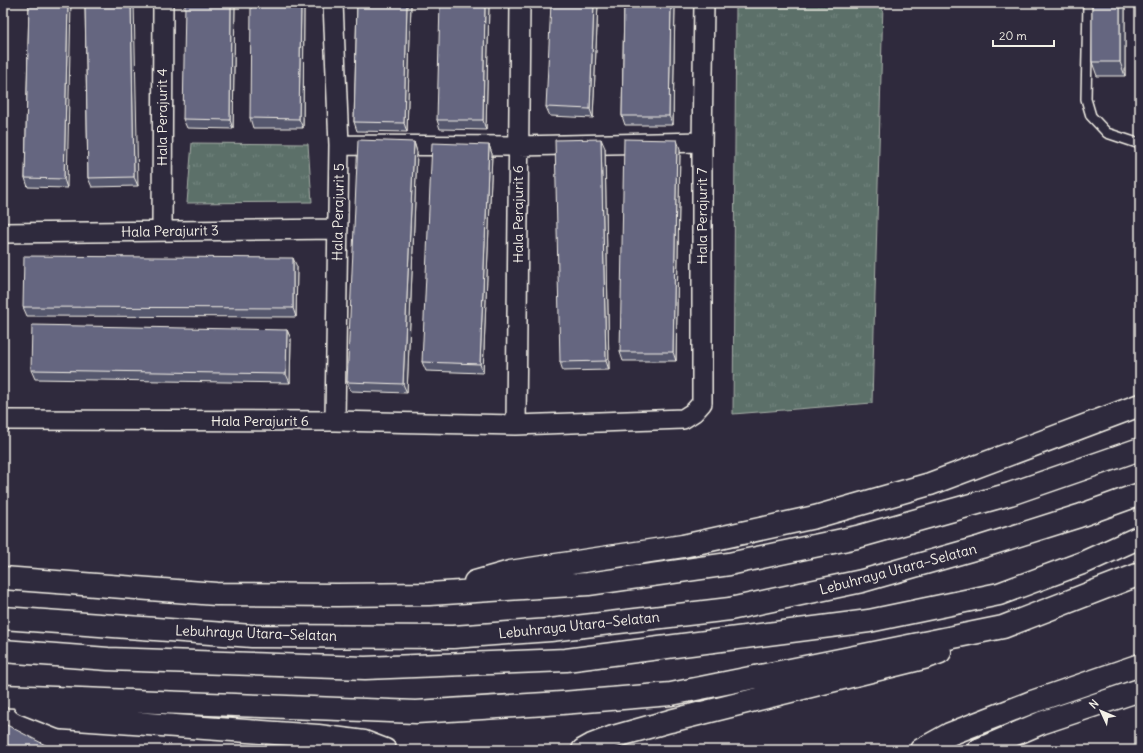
<svg xmlns="http://www.w3.org/2000/svg" width="1143" height="753" viewBox="0 0 1143 753" font-family="Delius,sans-serif">
<defs>
<pattern id="park-tufts" width="24" height="20" patternUnits="userSpaceOnUse"><rect width="24" height="20" fill="#5b7069"/><path d="M3 7l-1-3M5 7V3M7 7l1-3M15 17l-1-3M17 17v-4M19 17l1-3" fill="none" stroke="#73857e"/></pattern>
</defs>
<rect width="100%" height="100%" fill="#2f2a3d"/>
<filter id="ink" filterUnits="userSpaceOnUse"><feTurbulence type="fractalNoise" baseFrequency=".025" numOctaves="2"/><feDisplacementMap in="SourceGraphic" scale="8" xChannelSelector="R" yChannelSelector="G"/><feConvolveMatrix kernelMatrix="1 2 1 2 8 2 1 2 1" color-interpolation-filters="sRGB"/></filter>
<g filter="url(#ink)">
<path fill="url(#park-tufts)" stroke="#a8b0a8" d="M736,3H883L872,403L733,414Z
M192,143L308,144L312,202L187,203Z"/>
<g fill="none" stroke-linecap="round" stroke-linejoin="round">
<defs>
<path id="lane" d="M1088,3L1086,99L1091,116L1107,133L1140,144"/>
<path id="street" d="M333,3L339,145L335,421
M339,145L518,146L702,142
M162,231L163,3
M3,233L338,229
M3,420L335,421L516,425L683,419L694,412L702,403V146L704,3
M516,425L520,3"/>
<path id="primary" d="M3,578L216,594L337,595L429,594L588,584L729,564L857,537L1010,494L1140,449
M475,582L510,572L683,546L815,517L930,484L1140,405
M3,696L416,712L562,703L671,694L1003,627L1140,574
M24,703L62,718L318,736L364,742L385,750
M583,750L592,745L613,737L670,721L927,657L940,652
M921,750L950,734L1032,702L1140,665
M978,750L1041,723L1140,690"/>
<path id="highway" d="M3,618L252,636L453,637L550,630L730,609L862,581L981,547L1079,516L1140,494
M3,651L108,659L365,668L566,660L869,621L999,594L1085,562L1140,537"/>
</defs>
<use href="#lane" stroke="#f4f1e8" stroke-width="12"/>
<use href="#street" stroke="#f4f1e8" stroke-width="22"/>
<use href="#primary" stroke="#f4f1e8" stroke-width="25"/>
<use href="#highway" stroke="#f4f1e8" stroke-width="25"/>
<use href="#lane" stroke="#2f2a3d" stroke-width="9"/>
<use href="#street" stroke="#2f2a3d" stroke-width="19"/>
<use href="#primary" stroke="#2f2a3d" stroke-width="22"/>
<use href="#highway" stroke="#2f2a3d" stroke-width="22"/>
</g>
<path fill="#57586e" stroke="#f4f1e8" d="M29,3L67,188L28,187L25,178Z
M85,3L138,186L92,187L88,178Z
M235,3L233,129L187,128L183,119Z
M304,3L303,128H253L250,118Z
M357,3H411L407,132L357,131L354,122Z
M489,3L486,130L440,129L437,120Z
M598,3L593,118L550,116L546,107Z
M624,3H675L673,125H625L622,116Z
M1092,3H1125V76H1097L1092,62Z
M414,142L417,152L407,393L351,391L347,382Z
M489,145L492,154L483,373L426,371L422,362Z
M605,148L609,370L563,371L560,362Z
M680,149L676,361H623L620,352Z
M297,267L296,317L27,316L23,307Z
M287,330L291,339L290,383L35,379L31,370Z"/>
<path fill="#47475a" stroke="#f4f1e8" d="M68,3H71L67,188L64,179Z
M131,3H134L138,186L134,177Z
M231,3H235L233,129L230,120Z
M301,3H304L303,128L299,119Z
M407,3H411L407,132L404,123Z
M485,3H489L486,130L483,120Z
M594,3H598L593,118L590,109Z
M671,3H675L673,125L669,116Z
M1120,3H1125V76L1120,62Z
M601,139L605,148L609,370L606,361Z
M677,140L680,149L676,361L673,352Z
M414,142L417,152L407,393L403,384Z
M489,145L492,154L483,373L480,364Z
M293,258L297,267L296,317L293,308Z
M287,330L291,339L290,383L286,374Z"/>
<path fill="#656680" stroke="#f4f1e8" d="M29,3H68L64,179L25,178Z
M85,3H131L134,177L88,178Z
M185,3H231L230,120L183,119Z
M251,3H301L299,119L250,118Z
M357,3H407L404,123L354,122Z
M440,3H485L483,120H437Z
M551,3H594L590,109L546,107Z
M624,3H671L669,116H622Z
M1092,3H1120V62H1092Z
M601,139L606,361L560,362L555,140Z
M624,139L677,140L673,352H620Z
M358,140L414,142L403,384L347,382Z
M432,143L489,145L480,364L422,362Z
M24,256L293,258V308L23,307Z
M32,325L287,330L286,374L31,370Z
M3,723L55,750H3Z"/>
</g>
<g text-anchor="middle" dominant-baseline="central" stroke-width="3.5" stroke-linejoin="round" paint-order="stroke">
<g font-size="14" fill="#f4f1e8" stroke="#2f2a3d">
<text transform="translate(162 117) rotate(-90)">Hala Perajurit 4</text>
<text transform="translate(338 212) rotate(-89)">Hala Perajurit 5</text>
<text transform="translate(518 214) rotate(-90)">Hala Perajurit 6</text>
<text transform="translate(702 216) rotate(-90)">Hala Perajurit 7</text>
<text transform="translate(170 231) rotate(-1)">Hala Perajurit 3</text>
<text x="260" y="421">Hala Perajurit 6</text>
<text transform="translate(898 569) rotate(-15)">Lebuhraya Utara–Selatan</text>
<text transform="translate(579 625) rotate(-6)">Lebuhraya Utara–Selatan</text>
<text transform="translate(256 633) rotate(2)">Lebuhraya Utara–Selatan</text>
</g>
</g>
<rect width="1143" height="753" fill="none" stroke="#2f2a3d" stroke-width="16"/>
<rect x="8" y="8" width="1127" height="737" fill="none" stroke="#f4f1e8" stroke-width="1.5" filter="url(#ink)"/>
<g transform="translate(1101 711) rotate(314)" stroke="#2f2a3d" stroke-width="3" paint-order="stroke">
<path d="M0-3L7 15L0 10L-7 15Z" fill="#f4f1e8"/>
<text y="-6" font-size="11" font-weight="bold" text-anchor="middle" fill="#f4f1e8">N</text>
</g>
<path d="M993 40v6h61v-6" fill="none" stroke="#f4f1e8" stroke-width="2"/>
<text x="999" y="40" font-size="12" fill="#f4f1e8" stroke="#2f2a3d" stroke-width="3" paint-order="stroke">20 m</text>
</svg>
